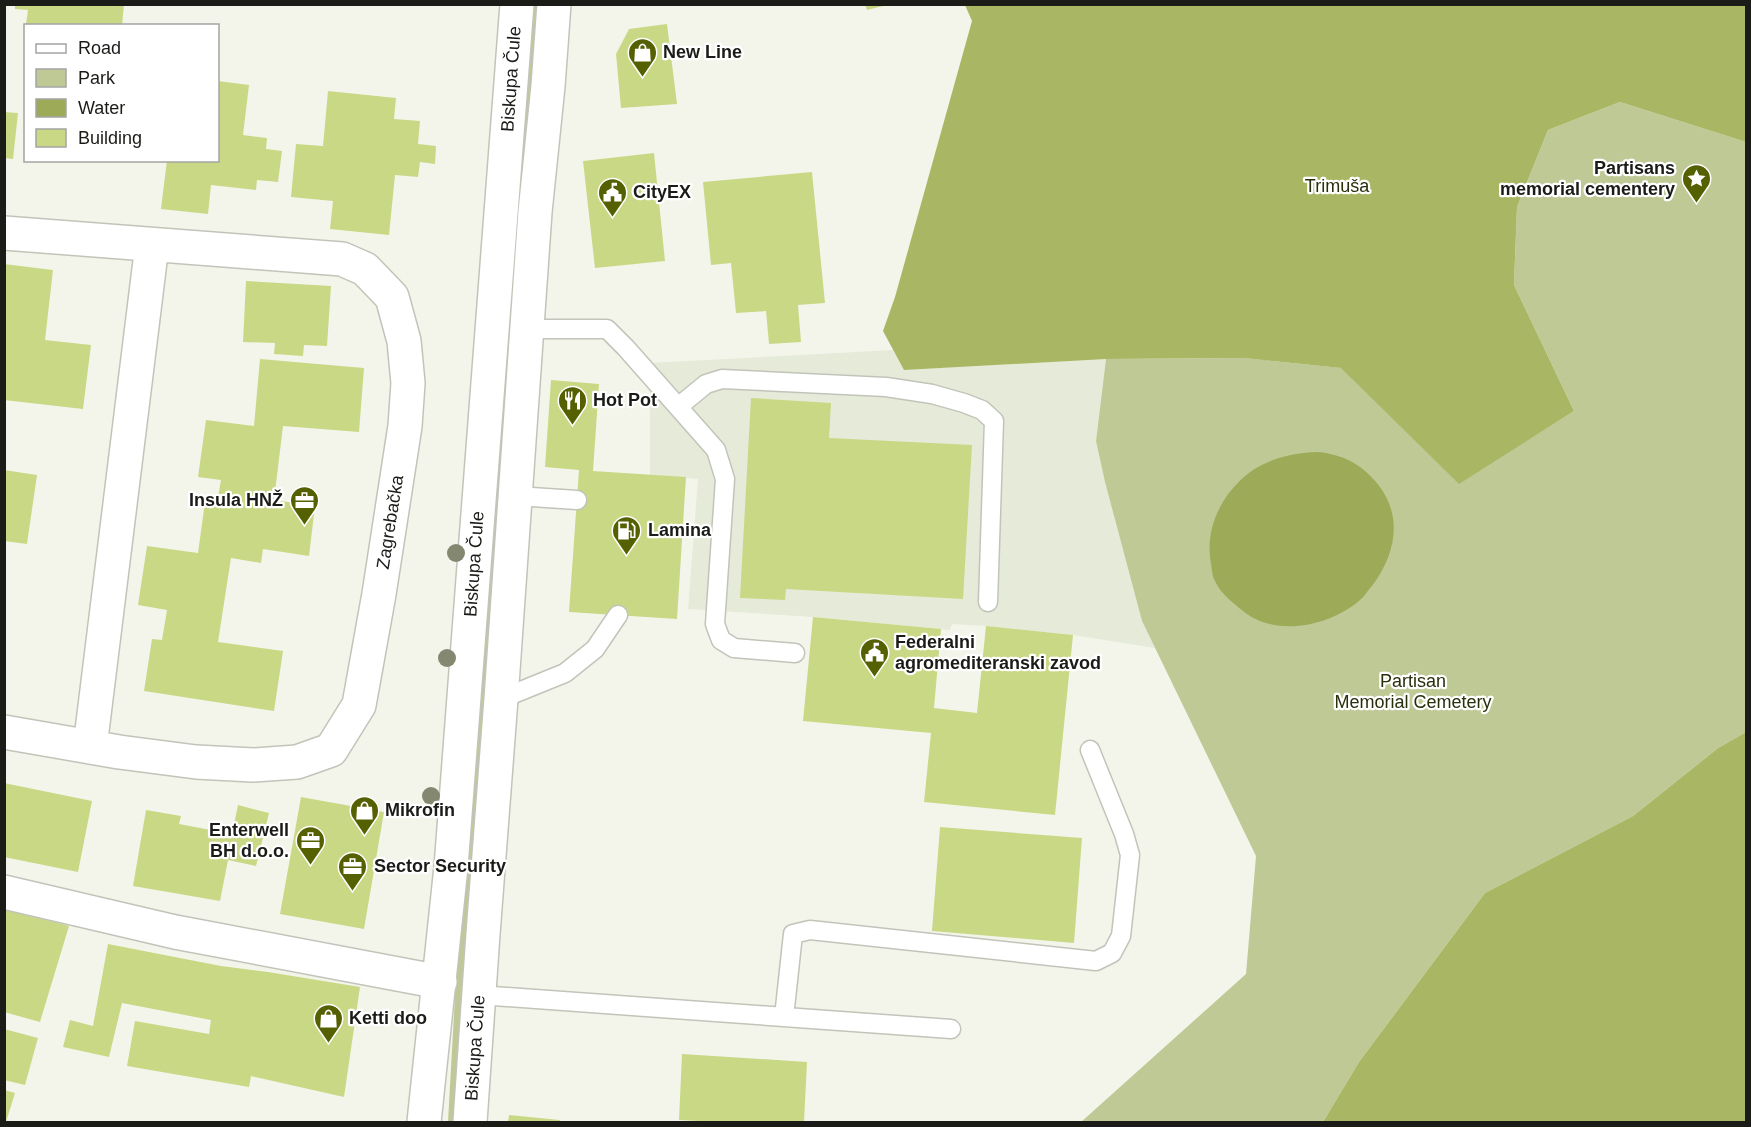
<svg xmlns="http://www.w3.org/2000/svg" width="1751" height="1127" viewBox="0 0 1751 1127" font-family="Helvetica,sans-serif">
<rect width="100%" height="100%" fill="#f3f5eb"/>
<path fill="#e6ead8" d="M893,350L904,370L1106,359L1096,441L1105,482L1142,621L1155,648L1073,635L986,626L952,624L950,630L813,617L688,609L698,479L650,475V363Z"/>
<path fill="#bfc996" d="M528,5H540L459,1122H448L460,906Z
M1620,102L1746,142V732L1718,748L1633,816L1485,893L1359,1062L1323,1122H1081L1246,974L1256,856L1142,621L1105,482L1096,441L1106,359L1244,358L1342,368L1459,483L1574,411L1514,285L1517,207L1548,130Z"/>
<path fill="#a9b765" d="M965,5H1746V142L1620,102L1548,130L1517,207L1514,285L1574,411L1459,484L1341,368L1244,358L1106,359L904,370L883,331L895,297L972,21Z
M1746,732V1122H1323L1359,1062L1485,893L1633,816L1718,748Z"/>
<path fill="#9daa58" d="M1318,452C1343,455 1360,463 1376,482C1404,515 1396,554 1372,586C1368,590 1365,596 1360,600C1330,626 1276,638 1243,611C1232,602 1221,594 1215,581C1212,576 1212,569 1211,564C1204,527 1223,491 1253,470C1273,457 1295,453 1318,452Z"/>
<path fill="#c9d885" d="M15,4H124L122,26H45L26,24L28,10L15,9Z
M865,4H887V5L867,10Z
M667,24L677,104L621,108L616,54L629,29Z
M218,81L249,85L243,135L267,138L266,149L282,151L278,182L257,180L256,190L211,185L208,214L161,209L167,160H218Z
M328,91L396,98L394,119L420,121L418,144L436,146L435,164L420,162L418,177L395,175L389,235L330,229L333,201L291,197L296,144L323,146Z
M4,112L18,113L13,159L4,158Z
M654,153L665,261L595,268L583,161Z
M812,172L825,303L798,305L801,342L769,344L766,311L736,313L731,263L711,265L703,182Z
M4,264L53,270L45,340L91,345L83,409L4,400Z
M246,281L331,286L327,346L304,345L303,356L274,354L275,343L243,342Z
M260,359L364,368L359,432L283,426L274,500L315,506L309,556L263,549L261,563L231,558L218,642L283,651L274,711L144,691L152,639L162,640L167,610L138,605L147,546L198,553L206,495L218,497L221,480L198,477L206,420L254,426Z
M551,380L599,384L593,471L686,477L677,619L569,612L579,470L545,467Z
M751,398L831,403L829,438L972,445L963,599L786,589L785,600L740,598Z
M4,470L37,475L27,544L4,541Z
M813,617L941,629L934,708L977,713L986,626L1073,635L1055,815L924,802L931,733L803,721Z
M4,783L92,801L78,872L4,857Z
M301,797L384,812L364,929L280,914Z
M238,805L269,813L256,866L228,860L220,901L133,886L146,810L181,816L179,824L232,834Z
M940,827L1082,838L1074,943L932,931Z
M4,907L69,926L40,1022L4,1012Z
M108,944L221,966L268,972L360,987L344,1097L251,1076L249,1087L127,1066L135,1021L209,1034L211,1020L122,1003L109,1057L63,1047L70,1020L93,1026Z
M4,1029L38,1038L25,1085L4,1080Z
M682,1054L807,1062L804,1122H719L679,1120Z
M4,1090L15,1093L6,1122H4Z
M509,1115L560,1120V1122H508Z"/>
<g fill="none" stroke-linecap="round" stroke-linejoin="round">
<defs>
<path id="service" d="M527,329H607L626,348L716,450L725,479L715,624L721,640L734,648L795,653
M678,407L706,384L722,379L886,387L932,394L964,403L982,410L994,421L988,602
M516,496L577,500
M501,699L565,673L595,649L618,615
M479,995L951,1029
M784,1017L793,934L810,930L1096,961L1112,953L1121,936L1130,855L1124,834L1090,750"/>
<path id="minor" d="M4,233L342,259L365,269L392,297L404,341L408,383L405,426L379,594L359,705L331,750L297,762L253,765L196,762L119,752L4,732
M90,747L152,245
M4,892L175,932L440,982"/>
<path id="primary" d="M424,1122L451,867L517,4
M470,1122L483,934L501,699L535,212L548,86L554,4"/>
</defs>
<use href="#service" stroke="#c2c4ba" stroke-width="21"/>
<use href="#minor" stroke="#c2c4ba" stroke-width="36"/>
<use href="#primary" stroke="#c2c4ba" stroke-width="36"/>
<use href="#service" stroke="#fff" stroke-width="18"/>
<use href="#minor" stroke="#fff" stroke-width="33"/>
<use href="#primary" stroke="#fff" stroke-width="33"/>
</g>
<g fill="#848870">
<circle cx="456" cy="553" r="9"/>
<circle cx="447" cy="658" r="9"/>
<circle cx="431" cy="796" r="9"/>
</g>
<defs>
<symbol id="shop-pin" viewBox="-11 -11 22 30"><path d="M0 17L-7.5 6A9.5 9.5 0 1 1 7.5 6Z" fill="#556000" stroke="#fff"/><path d="M-5-2.5h2.3a2.7 3.5 0 0 1 5.4 0H5L5.5 6h-11ZM-1.5-2.5h3a1.5 2.3 0 0 0-3 0Z" fill="#fff"/></symbol>
<symbol id="sight-pin" viewBox="-11 -11 22 30"><path d="M0 17L-7.5 6A9.5 9.5 0 1 1 7.5 6Z" fill="#556000" stroke="#fff"/><path d="M0-6L1.8-2.2L6-1.7L2.9 1.2L3.7 5.4L0 3.3L-3.7 5.4L-2.9 1.2L-6-1.7L-1.8-2.2Z" fill="#fff"/></symbol>
<symbol id="civic-pin" viewBox="-11 -11 22 30"><path d="M0 17L-7.5 6A9.5 9.5 0 1 1 7.5 6Z" fill="#556000" stroke="#fff"/><path d="M-.6-6.5H3V-4.5H.6V-3L4-1V1h2V6H-6V1h2V-1L-.6-3ZM-1.2 2.5V6h2.4V2.5Z" fill="#fff"/></symbol>
<symbol id="restaurant-pin" viewBox="-11 -11 22 30"><path d="M0 17L-7.5 6A9.5 9.5 0 1 1 7.5 6Z" fill="#556000" stroke="#fff"/><path d="M-5-6h1v4h1v-4h1v4h1v-4h1v5L-1.5 .5V6h-2V.5L-5-1ZM5-6V6H3V1.5H1.5Q1.5-4 5-6Z" fill="#fff"/></symbol>
<symbol id="office-pin" viewBox="-11 -11 22 30"><path d="M0 17L-7.5 6A9.5 9.5 0 1 1 7.5 6Z" fill="#556000" stroke="#fff"/><path d="M-6-3h4V-5.5h4V-3h4V5H-6ZM-1-4.5V-3h2v-1.5ZM-6 0V1H6V0Z" fill="#fff"/></symbol>
<symbol id="fuel-pin" viewBox="-11 -11 22 30"><path d="M0 17L-7.5 6A9.5 9.5 0 1 1 7.5 6Z" fill="#556000" stroke="#fff"/><path d="M-5.5-6h7V0h2V4h1.3V-2.5L3-4.5l.8-.8L6-3V5H2.5V1h-1V6h-7ZM-4.2-4.7v3.2H.2V-4.7Z" fill="#fff"/></symbol>
</defs>
<g fill-rule="evenodd">
<use href="#shop-pin" x="626" y="36" width="33" height="45"/>
<use href="#sight-pin" x="1680" y="162" width="33" height="45"/>
<use href="#civic-pin" x="596" y="176" width="33" height="45"/>
<use href="#restaurant-pin" x="556" y="384" width="33" height="45"/>
<use href="#office-pin" x="288" y="484" width="33" height="45"/>
<use href="#fuel-pin" x="610" y="514" width="33" height="45"/>
<use href="#civic-pin" x="858" y="636" width="33" height="45"/>
<use href="#shop-pin" x="348" y="794" width="33" height="45"/>
<use href="#office-pin" x="294" y="824" width="33" height="45"/>
<use href="#office-pin" x="336" y="850" width="33" height="45"/>
<use href="#shop-pin" x="312" y="1002" width="33" height="45"/>
</g>
<g text-anchor="middle" dominant-baseline="central" stroke-width="4.5" stroke-linejoin="round" paint-order="stroke">
<g font-size="18" font-weight="bold" fill="#1b1c18" stroke="#fff" text-anchor="start">
<text x="663" y="52">New Line</text>
<text x="1675" y="168" text-anchor="end">Partisans<tspan x="1675" dy="21">memorial cementery</tspan></text>
<text x="633" y="192">CityEX</text>
<text x="593" y="400">Hot Pot</text>
<text x="283" y="500" text-anchor="end">Insula HNŽ</text>
<text x="648" y="530">Lamina</text>
<text x="895" y="642">Federalni<tspan x="895" dy="21">agromediteranski zavod</tspan></text>
<text x="385" y="810">Mikrofin</text>
<text x="289" y="830" text-anchor="end">Enterwell<tspan x="289" dy="21">BH d.o.o.</tspan></text>
<text x="374" y="866">Sector Security</text>
<text x="349" y="1018">Ketti doo</text>
</g>
<g font-size="18" fill="#1b1c18" stroke="#fff">
<text transform="translate(511 79) rotate(-86)">Biskupa Čule</text>
<text transform="translate(390 522) rotate(-81)">Zagrebačka</text>
<text transform="translate(474 564) rotate(-86)">Biskupa Čule</text>
<text transform="translate(475 1048) rotate(-86)">Biskupa Čule</text>
</g>
<g font-size="18" fill="#2a2f0b" stroke="#fff">
<text x="1337" y="186">Trimuša</text>
<text x="1413" y="681">Partisan<tspan x="1413" dy="21">Memorial Cemetery</tspan></text>
</g>
</g>
<rect width="1751" height="1127" fill="none" stroke="#1b1c18" stroke-width="12"/>
<rect x="24" y="24" width="195" height="138" fill="#ffffff" stroke="#a4a4a3" stroke-width="1.5"/>
<rect x="36" y="44" width="30" height="9" fill="#ffffff" stroke="#a4a4a3" stroke-width="1.5"/>
<text x="78" y="54" font-size="18" fill="#1b1c18">Road</text>
<rect x="36" y="69" width="30" height="18" fill="#bfc996" stroke="#a4a4a3" stroke-width="1.5"/>
<text x="78" y="84" font-size="18" fill="#1b1c18">Park</text>
<rect x="36" y="99" width="30" height="18" fill="#9daa58" stroke="#a4a4a3" stroke-width="1.5"/>
<text x="78" y="114" font-size="18" fill="#1b1c18">Water</text>
<rect x="36" y="129" width="30" height="18" fill="#c9d885" stroke="#a4a4a3" stroke-width="1.5"/>
<text x="78" y="144" font-size="18" fill="#1b1c18">Building</text>
</svg>
